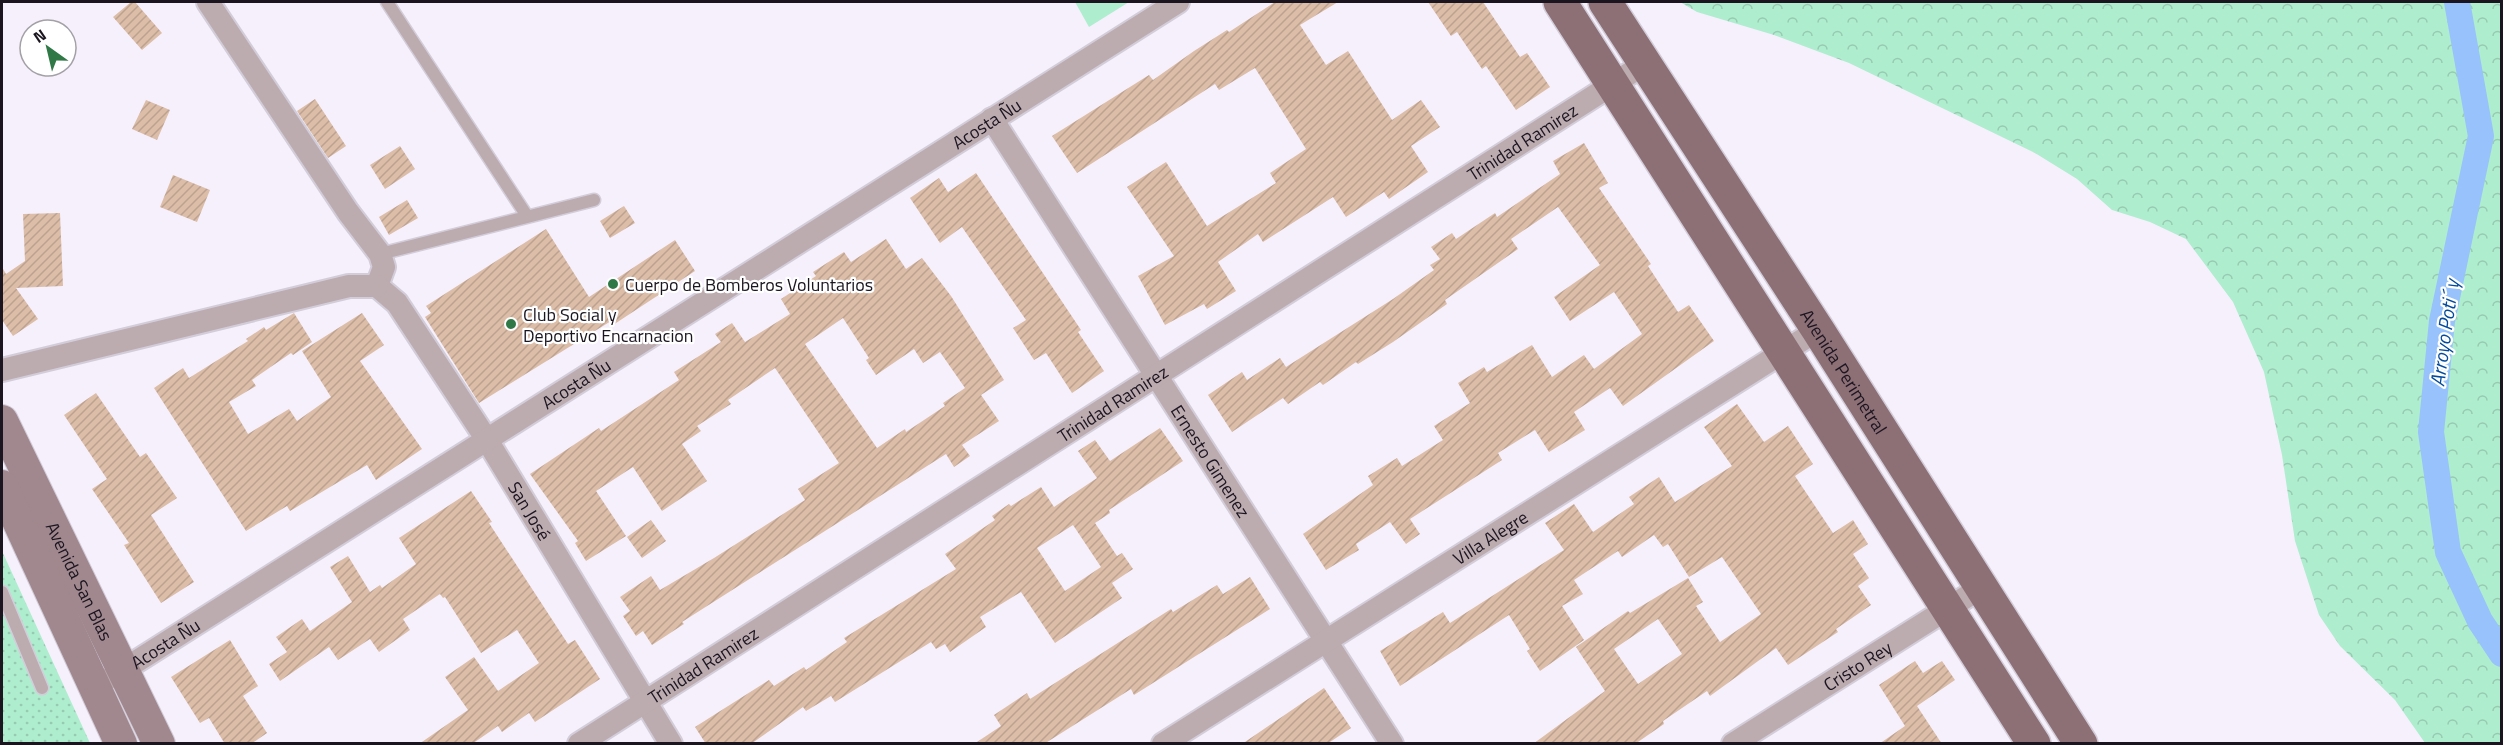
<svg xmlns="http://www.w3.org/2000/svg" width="2503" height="745" viewBox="0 0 2503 745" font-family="'Titillium Web',sans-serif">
<defs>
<pattern id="forest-crowns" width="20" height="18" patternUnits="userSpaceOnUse" patternTransform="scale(1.5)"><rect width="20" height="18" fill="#afedcf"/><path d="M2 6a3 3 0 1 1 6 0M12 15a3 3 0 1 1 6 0" fill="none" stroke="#96cab1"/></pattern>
<pattern id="park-dots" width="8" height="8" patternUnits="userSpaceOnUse" patternTransform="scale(1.5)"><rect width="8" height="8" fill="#afedcf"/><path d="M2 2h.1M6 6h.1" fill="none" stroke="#96cab1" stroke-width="1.8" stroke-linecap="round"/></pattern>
<pattern id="building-hatch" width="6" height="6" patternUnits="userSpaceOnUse" patternTransform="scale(1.5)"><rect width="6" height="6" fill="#dcbda8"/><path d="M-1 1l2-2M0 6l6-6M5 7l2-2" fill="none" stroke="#bca290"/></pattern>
</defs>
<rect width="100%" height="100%" fill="#f6f0fd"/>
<path fill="url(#forest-crowns)" d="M1680,2H2501V743H2425L2395,700L2340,646L2319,615L2295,541L2282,455L2264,372L2233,302L2186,239L2150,222L2112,210L2077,179L2035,153L1849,63L1774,35L1697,12Z"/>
<path fill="url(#park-dots)" d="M2,551L90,743H2Z"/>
<path fill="#afedcf" d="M1075,2H1129L1089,27Z"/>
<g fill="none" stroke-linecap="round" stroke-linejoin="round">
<path stroke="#98c2fb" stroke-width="26" d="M2457,2L2481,136L2442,321L2431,432L2448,552L2480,621L2502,654"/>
</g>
<path fill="url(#building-hatch)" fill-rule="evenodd" d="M131,2H135L162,33L142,50L113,17Z
M1275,2H1338L1300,25L1326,65L1348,51L1392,120L1421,100L1440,127L1411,146L1428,172L1389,199L1384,192L1346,217L1333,197L1263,242L1258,234L1218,262L1236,291L1207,309L1204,304L1165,325L1138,276L1174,256L1127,187L1166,162L1207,226L1276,183L1270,173L1306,149L1255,68L1219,90L1215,84L1077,173L1052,136L1149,75L1153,80L1194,51L1227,30L1229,32Z
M1428,2H1483L1520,57L1527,53L1550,87L1516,110L1486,66L1482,69L1457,32L1451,36Z
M315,99L346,146L328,158L297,111Z
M146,100L170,110L157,140L132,129Z
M1584,143L1608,183L1599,188L1651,264L1648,266L1678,312L1689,305L1714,341L1623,406L1610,388L1574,412L1585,430L1549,452L1535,430L1498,453L1502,460L1410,519L1420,534L1406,544L1390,522L1356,544L1359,550L1326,570L1303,534L1373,485L1368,476L1397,458L1402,466L1443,440L1434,426L1470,403L1458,383L1484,367L1487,372L1532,345L1552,377L1584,355L1594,369L1642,334L1614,292L1570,321L1554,297L1600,265L1558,207L1511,239L1518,249L1445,300L1447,304L1393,342L1358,364L1356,362L1323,385L1320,382L1288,404L1283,398L1232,432L1208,395L1242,372L1247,380L1280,358L1286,367L1393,299L1434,270L1430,265L1440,259L1431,247L1452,233L1456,239L1495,213L1497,217L1560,174L1553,161Z
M400,146L415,169L385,189L370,165Z
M976,173L1081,330L1078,332L1104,371L1072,393L1046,353L1034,360L1013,328L1026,320L962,227L940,243L910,198L939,178L948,192Z
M173,175L210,190L197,222L160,207Z
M407,200L418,218L389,235L379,217Z
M624,206L635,223L610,238L600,221Z
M60,213L63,286L16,288L38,319L13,336L2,320V267L6,274L25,261L23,214Z
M546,229L589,297L675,240L695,271L613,325L611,321L479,403L425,317L431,313L426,306Z
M886,239L906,269L922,258L951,296L1004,380L981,395L999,421L962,445L970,456L954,467L946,454L682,622L684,624L652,645L643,631L636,636L623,616L630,611L620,597L651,576L660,590L714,558L805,500L798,489L839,463L775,368L728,400L731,404L697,426L701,431L682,444L707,481L662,511L633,467L596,491L626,536L586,561L575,543L578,541L530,474L599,428L601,431L679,380L674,372L721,342L715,334L732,323L745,342L790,314L781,299L816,276L813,272L844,252L851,262ZM843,318L869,358L866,360L876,375L914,349L923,363L940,352L965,388L943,403L945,406L906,432L905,429L877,448L805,344Z
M294,313L312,342L293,355L291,353L252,380L256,386L229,402L248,434L289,409L297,421L331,397L302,351L362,313L384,345L360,361L422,449L376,480L367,465L290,511L287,506L246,531L154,388L183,368L189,378L248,341L246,339L264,327L266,330Z
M96,393L140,457L146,453L177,498L151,515L194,582L161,603L124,545L129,543L92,489L107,479L64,415Z
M1737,404L1764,442L1788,426L1813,464L1795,476L1833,533L1853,520L1868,544L1853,554L1869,578L1858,586L1871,605L1836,629L1838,632L1788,665L1776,648L1710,696L1707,691L1663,721L1664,724L1635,744H1533L1605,691L1576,647L1628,611L1630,613L1688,578L1703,602L1696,606L1720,642L1761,614L1722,557L1689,577L1668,544L1663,547L1654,535L1622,557L1618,551L1574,580L1583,594L1562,606L1584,640L1540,671L1527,651L1530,649L1509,615L1400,686L1380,651L1443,612L1450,623L1564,550L1545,523L1574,504L1593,532L1634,504L1629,497L1659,477L1675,502L1732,466L1704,427ZM1658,619L1682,654L1638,684L1614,649Z
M1160,428L1183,461L1109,510L1110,513L1095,523L1117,556L1122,553L1133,569L1112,583L1122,598L1055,643L1021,592L980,617L986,627L950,652L945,644L936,649L931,642L835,702L831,696L806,711L803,707L751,744H706L695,727L769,680L774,686L804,667L806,670L847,642L844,638L956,569L945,554L995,520L992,516L1009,504L1011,506L1041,487L1054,507L1097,478L1078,451L1095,440L1110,461ZM1073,525L1101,567L1065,591L1037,548Z
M471,491L492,522L489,523L568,644L575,640L600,679L535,722L529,713L502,732L498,726L472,744H419L468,710L445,677L474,657L498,691L539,663L517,630L481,653L445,597L443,598L440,594L403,619L410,630L379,652L370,639L338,660L329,647L280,681L269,664L287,652L276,637L302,619L310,631L352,602L330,567L348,556L370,592L380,585L382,588L416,564L399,538Z
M651,520L666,541L642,558L627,537Z
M1250,577L1270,609L1134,695L1131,689L1044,744H974L1001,726L994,715L1027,693L1030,699L1171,609L1173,612L1217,585L1223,594Z
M230,640L258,686L243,696L267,733L251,744H225L209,718L200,723L171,677Z
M1915,661L1923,673L1942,661L1955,680L1917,706L1942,744H1879L1905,726L1879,685Z
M1324,688L1351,728L1327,744H1242Z"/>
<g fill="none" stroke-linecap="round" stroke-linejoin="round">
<defs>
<path id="lane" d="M387,2L527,216
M380,254L594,200
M2,592L42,688"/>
<g id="street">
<path d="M208,2L348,212L380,254L384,267L377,286"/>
<path id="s1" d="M992,119L1392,744"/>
<path id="s2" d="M377,286L397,303L487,440L671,744"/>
<path d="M2,370L349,286H377"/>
<path id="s3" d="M112,677L1178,2"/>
<path id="s4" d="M579,744L1646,63"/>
<path id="s5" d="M1163,744L1818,330"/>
<path id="s6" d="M1733,744L1982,587"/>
</g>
<g id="secondary">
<path id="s7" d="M2,421L159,744"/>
<path d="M2,486L121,744"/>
</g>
<g id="primary">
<path d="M1560,2L2034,744"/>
<path id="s8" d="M1605,2L1818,330L2081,744"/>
</g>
</defs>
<use href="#lane" stroke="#d3cdda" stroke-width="15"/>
<use href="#street" stroke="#d3cdda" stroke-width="26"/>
<use href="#secondary" stroke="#d3cdda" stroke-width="34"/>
<use href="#primary" stroke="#d3cdda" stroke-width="36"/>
<use href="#lane" stroke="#bcabaf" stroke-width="12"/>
<use href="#street" stroke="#bcabaf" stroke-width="22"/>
<use href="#secondary" stroke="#a1888e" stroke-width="32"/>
<use href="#primary" stroke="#8d6f76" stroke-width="33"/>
</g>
<g fill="#307946" stroke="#fff" stroke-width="2">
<circle cx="613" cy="284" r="6"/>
<circle cx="511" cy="324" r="6"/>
</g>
<g text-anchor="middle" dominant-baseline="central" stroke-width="4.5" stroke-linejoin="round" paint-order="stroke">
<g font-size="18" fill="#1b1520" stroke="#fff">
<text stroke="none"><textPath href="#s3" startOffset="1035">Acosta Ñu</textPath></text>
<text stroke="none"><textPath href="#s4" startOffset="1119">Trinidad Ramirez</textPath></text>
<text stroke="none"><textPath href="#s8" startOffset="440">Avenida Perimetral</textPath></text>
<text stroke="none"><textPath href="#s3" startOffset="549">Acosta Ñu</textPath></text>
<text stroke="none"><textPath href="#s4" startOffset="633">Trinidad Ramirez</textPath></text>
<text stroke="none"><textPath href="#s1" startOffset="406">Ernesto Gimenez</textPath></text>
<text stroke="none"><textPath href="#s2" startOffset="273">San José</textPath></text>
<text stroke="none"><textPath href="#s5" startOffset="387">Villa Alegre</textPath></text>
<text stroke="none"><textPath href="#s7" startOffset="178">Avenida San Blas</textPath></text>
<text stroke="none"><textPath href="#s3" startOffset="63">Acosta Ñu</textPath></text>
<text stroke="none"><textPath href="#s4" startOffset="147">Trinidad Ramirez</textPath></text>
<text stroke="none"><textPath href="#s6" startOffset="147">Cristo Rey</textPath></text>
</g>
<g font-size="18" fill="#1b1520" stroke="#fff" text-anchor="start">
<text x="625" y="284">Cuerpo de Bomberos Voluntarios</text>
<text x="523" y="314">Club Social y<tspan x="523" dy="21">Deportivo Encarnacion</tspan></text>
</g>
<g font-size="20" font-style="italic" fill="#044b9d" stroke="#fff">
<text transform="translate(2444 333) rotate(-82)">Arroyo Poti´y</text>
</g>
</g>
<rect width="2503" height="745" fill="none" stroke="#1b1520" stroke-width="6"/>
<g transform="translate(48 48) rotate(326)"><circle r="28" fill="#ffffff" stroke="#a4a1a6" stroke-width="1.5"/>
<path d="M0-4.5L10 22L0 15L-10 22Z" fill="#307946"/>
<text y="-9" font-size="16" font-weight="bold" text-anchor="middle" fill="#1b1520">N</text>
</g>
</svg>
